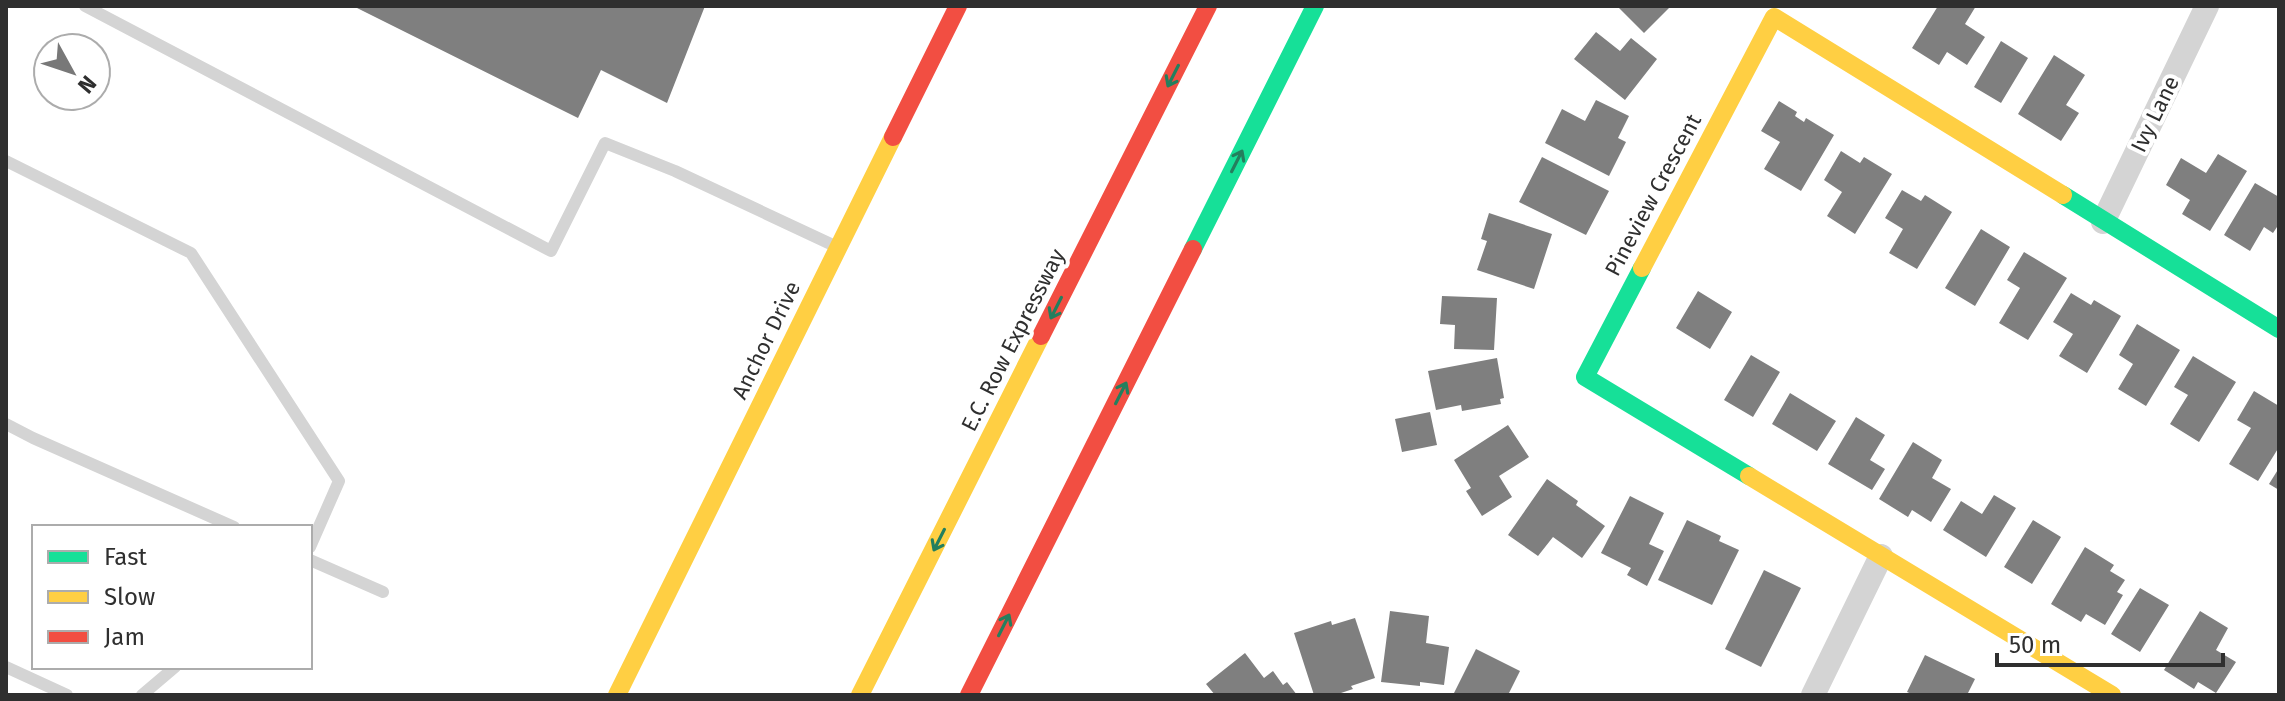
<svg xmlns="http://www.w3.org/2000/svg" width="2285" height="701" viewBox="0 0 2285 701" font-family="'Fira Sans',sans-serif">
<rect width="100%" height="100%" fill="#fff"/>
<path fill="#7f7f7f" d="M353,6H705L667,103L601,70L578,118Z
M1617,6H1671L1644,33Z
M1938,6H1976L1965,24L1985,37L1967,65L1947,52L1939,65L1912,48Z
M1596,32L1620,51L1631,38L1657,59L1625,100L1574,59Z
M2001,41L2028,58L2001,103L1974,87Z
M2054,55L2085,75L2066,105L2079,113L2061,141L2018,114Z
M1596,100L1629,116L1618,138L1626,142L1609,176L1545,143L1562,109L1585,121Z
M1779,101L1797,112L1795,116L1804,122L1806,118L1834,135L1801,191L1764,169L1780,142L1761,131Z
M1841,151L1860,163L1864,157L1892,174L1855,234L1827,216L1842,192L1824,180Z
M2218,154L2247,171L2210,231L2182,214L2190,200L2166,185L2181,158L2206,173Z
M1542,157L1609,191L1586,235L1519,202Z
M2255,183L2279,197V224L2273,233L2264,227L2250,251L2224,235Z
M1902,190L1921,201L1925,195L1952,212L1917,269L1889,253L1903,229L1885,218Z
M1489,213L1552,234L1534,289L1477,270L1487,241L1481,239Z
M1981,229L2010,247L1975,306L1945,288Z
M2024,252L2067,278L2028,340L1999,323L2020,288L2007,280Z
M1698,291L1732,312L1710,349L1676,328Z
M2071,293L2091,305L2094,300L2121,316L2087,373L2059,356L2073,334L2053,322Z
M1442,296L1497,298L1494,350L1454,349L1455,325L1440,324Z
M2137,324L2180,350L2146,406L2118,389L2133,364L2119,355Z
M1751,355L1780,372L1753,417L1724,400Z
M2193,356L2236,382L2199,442L2170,424L2188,395L2174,387Z
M1497,358L1504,398L1500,399L1501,404L1462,411L1461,405L1436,410L1428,371Z
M2254,391L2279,406V447L2258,481L2229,464L2251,428L2237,420Z
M1790,393L1836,421L1817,451L1772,424Z
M1430,412L1437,445L1402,452L1395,419Z
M1856,417L1885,435L1870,460L1885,469L1872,490L1828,464Z
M1508,425L1529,457L1499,476L1512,497L1482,516L1466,491L1471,488L1454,460Z
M1913,442L1942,460L1932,478L1951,489L1931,522L1912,510L1908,517L1879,499Z
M2279,468V490L2269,484Z
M1547,479L1578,501L1576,505L1605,526L1582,558L1553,537L1538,556L1508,535Z
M1994,495L2016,508L1986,557L1943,530L1961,501L1982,514Z
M1630,496L1664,513L1649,544L1664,551L1647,586L1627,575L1631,568L1601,553Z
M1687,520L1721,536L1719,541L1739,550L1712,605L1658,580Z
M2033,520L2061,537L2032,584L2004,567Z
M2085,547L2114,565L2110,571L2125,580L2117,592L2123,595L2105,625L2086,614L2081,622L2051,604Z
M1764,570L1801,588L1761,667L1725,649Z
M2140,588L2169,605L2140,652L2111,634Z
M1390,611L1429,616L1426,643L1449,647L1444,685L1420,682V686L1381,682Z
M2200,611L2228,628L2216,650L2236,662L2216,693L2198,682L2194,689L2164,670Z
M1355,618L1375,678L1351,686L1353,689L1335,695H1314L1294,633L1331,621L1332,625Z
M1476,649L1520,671L1508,695H1453Z
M1245,653L1264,678L1273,671L1283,685L1287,682L1297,695H1215L1206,684Z
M1925,655L1975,679L1967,695H1914L1907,692Z"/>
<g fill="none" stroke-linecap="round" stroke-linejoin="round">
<path stroke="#d4d4d4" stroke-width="12" d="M85,6L551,251L605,143L675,171L835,246
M6,161L191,253L339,481L310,547
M6,424L33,438L234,527
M310,560L383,592
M6,667L67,695
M142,695L175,667"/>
<path stroke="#d4d4d4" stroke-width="24" d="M2103,222L2207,6
M1813,695L1881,556"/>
<path stroke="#16e098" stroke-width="18" d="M2063,195L2279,329
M1193,249L1315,6
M1642,268L1585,377L1749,476"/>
<path stroke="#ffcf43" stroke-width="18" d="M1642,268L1774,17L2063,195
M1749,476L2112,695
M617,695L893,137
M860,695L1041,336"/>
<path stroke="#f24e42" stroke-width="18" d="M893,137L958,6
M1041,336L1208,6
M969,695L1193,249"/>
</g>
<defs><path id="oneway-shaft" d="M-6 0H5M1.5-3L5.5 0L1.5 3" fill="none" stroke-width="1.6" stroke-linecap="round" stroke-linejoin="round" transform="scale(2)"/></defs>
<g stroke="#247f5e">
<use href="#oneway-shaft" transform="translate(1173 76) rotate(117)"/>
<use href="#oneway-shaft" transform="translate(1237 161) rotate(-63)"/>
<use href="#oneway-shaft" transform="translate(1056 308) rotate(117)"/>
<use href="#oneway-shaft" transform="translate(1121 393) rotate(-63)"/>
<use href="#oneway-shaft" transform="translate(939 540) rotate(117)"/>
<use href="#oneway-shaft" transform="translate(1004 625) rotate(-63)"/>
</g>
<g text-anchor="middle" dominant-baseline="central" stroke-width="8" stroke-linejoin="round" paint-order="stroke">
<g font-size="22" fill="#2f2f2f" stroke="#fff">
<text transform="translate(2155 114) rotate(-64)">Ivy Lane</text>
<text transform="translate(1653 195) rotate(-62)">Pineview Crescent</text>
<text transform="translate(766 340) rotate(-64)">Anchor Drive</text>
<text transform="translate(1013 340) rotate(-63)">E.C. Row Expressway</text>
</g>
</g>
<rect width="2285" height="701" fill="none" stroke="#2f2f2f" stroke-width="16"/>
<rect x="32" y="525" width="280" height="144" fill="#ffffff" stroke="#acacac" stroke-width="2"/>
<rect x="48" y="551" width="40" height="12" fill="#16e098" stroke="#acacac" stroke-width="2"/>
<text x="104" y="565" font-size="24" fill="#2f2f2f">Fast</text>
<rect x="48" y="591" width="40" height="12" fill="#ffcf43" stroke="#acacac" stroke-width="2"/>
<text x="104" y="605" font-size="24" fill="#2f2f2f">Slow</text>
<rect x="48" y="631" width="40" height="12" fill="#f24e42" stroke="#acacac" stroke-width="2"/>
<text x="104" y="645" font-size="24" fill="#2f2f2f">Jam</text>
<g transform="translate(72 72) rotate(130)"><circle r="38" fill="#ffffff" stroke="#acacac" stroke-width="2"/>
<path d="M0-6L14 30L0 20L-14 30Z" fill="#787878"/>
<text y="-12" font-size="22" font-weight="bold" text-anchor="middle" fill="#2f2f2f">N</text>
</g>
<path d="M1997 653v12h226v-12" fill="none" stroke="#2f2f2f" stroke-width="4"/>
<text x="2009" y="653" font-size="24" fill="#2f2f2f" stroke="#ffffff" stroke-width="6" paint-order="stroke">50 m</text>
</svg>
